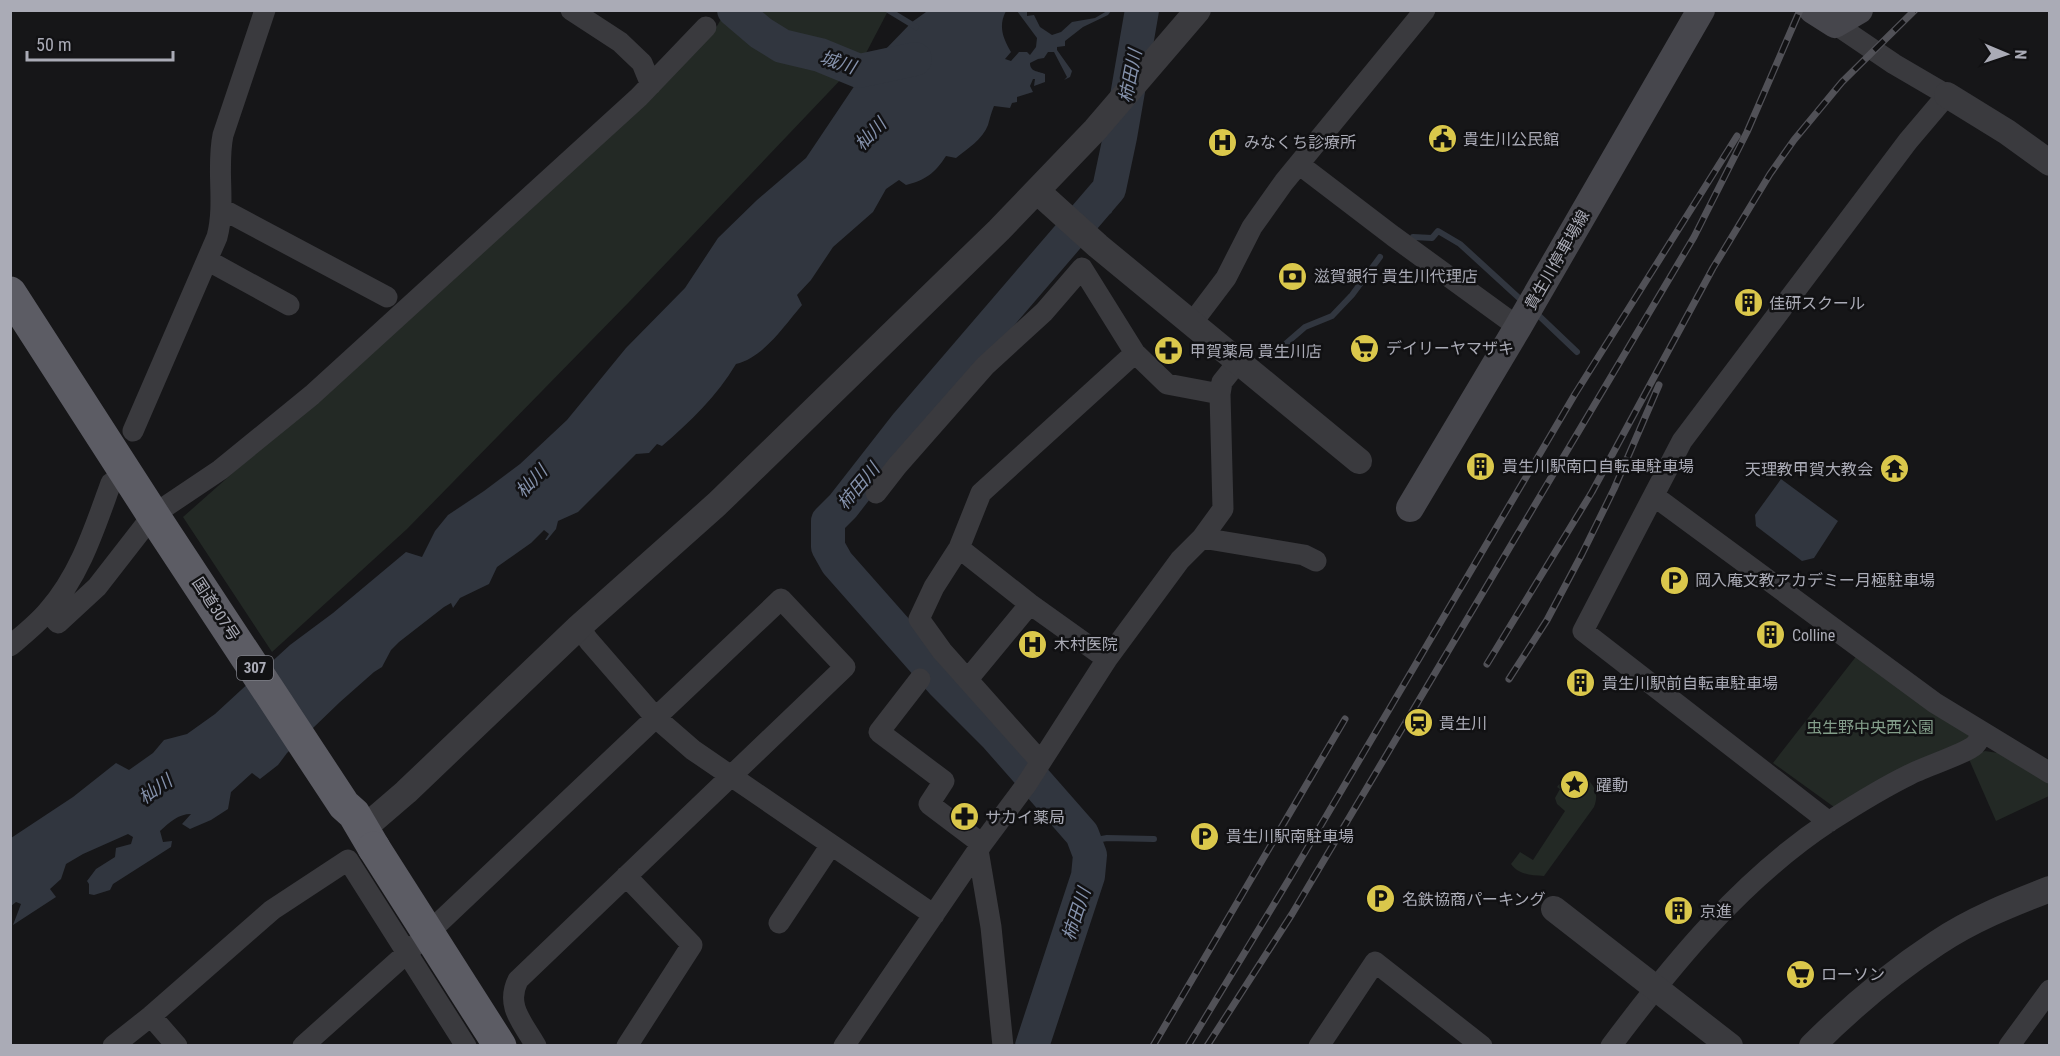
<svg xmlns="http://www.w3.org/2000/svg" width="2060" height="1056" viewBox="0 0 2060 1056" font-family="'Roboto Condensed','Noto Sans JP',sans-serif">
<rect width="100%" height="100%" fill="#161618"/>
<path fill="#232925" d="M726,11H888L866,53L630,301L407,529L272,652L183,517L451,280L714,31Z
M1858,654L1970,732V742L1834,807L1773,763Z
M1985,751L1998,753L2050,783L2049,796L1996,821L1968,757Z
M1577,771C1590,781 1601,789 1594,807L1544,876C1531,875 1519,875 1511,864L1520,852L1533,860L1565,811L1557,804L1555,798L1560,789L1557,787L1569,772Z"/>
<path fill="#31363f" d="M925,11H1006C998,26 1003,38 1011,52L1005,59L1011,61L1019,52H1027L1030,55L1036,47L1037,38L1017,11H1027V16L1034,15L1040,27L1052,35L1061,32L1072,22L1095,18L1107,11H1111L1108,15L1083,27L1065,41V46L1057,47V50L1072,71L1070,77L1064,80L1067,77L1054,52H1048L1044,58L1038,59L1030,63C1030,72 1038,71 1045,74V82L1034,86L1035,79H1033L1030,86L1033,92L1017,97V102L1012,103L1010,108L994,106C991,113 990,118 988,125C983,139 967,149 956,158L946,156C935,173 926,180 906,185L899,180L886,189L873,212L833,247L811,280L797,295L802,305C784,326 764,357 736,364C717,396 690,422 662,446L657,444L649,453L636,454L578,512L558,521L556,529L547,540H545L549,534L544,530L531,543L497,567L489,584L460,598L453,608L451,603L444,607L399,642L391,650L382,667L374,672L340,702L287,753L278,765L260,779L252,773L231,792L228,809L211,820L190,829L182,824L191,814C178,814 170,822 160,831L163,842L172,841L171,847L113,884L110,890L94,895L89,894V884L87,881L96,869L115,857L116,848L131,844L133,837L128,834L83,854L66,864L61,879L50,889L56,897L13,925L21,904L16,902L11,906V838L73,797L116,763L129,770L153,753L164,740L187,734L215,714L290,645L333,613L406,552L422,557L435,531L448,515L484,491L520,464L567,420L626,348L685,288L718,238L757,200L806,158L855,85L881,54L912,22L926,12Z
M1781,479L1838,521L1814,558L1802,561L1756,526L1755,515Z"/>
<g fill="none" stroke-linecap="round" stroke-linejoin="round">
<path stroke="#31363f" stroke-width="6" d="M888,10L916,27
M1099,201L1109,211
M1413,237L1432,238L1438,231L1460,244L1519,298
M1535,312L1577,352
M1275,353L1305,327L1332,316L1352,295L1380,257
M1085,842L1107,838L1154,839"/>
<path stroke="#31363f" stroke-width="34" d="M734,10L761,33L782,46L820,55L859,71L915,59
M1032,1046L1088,876L1090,855L1082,834L996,736L943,683L837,563L828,547V521L843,506L907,424L1109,189L1120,137L1142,10"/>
<path stroke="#3a3a3e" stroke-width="21" d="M571,10L620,42L642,63L651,85
M1300,165L1393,236L1518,327
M222,209L387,297
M207,260L289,305
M1192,323L1226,278L1252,227L1284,182L1425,10
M133,431L217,237C226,203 216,169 223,135L265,10
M876,493L897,466L985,366L1044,312L1082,268L1135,353L1167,384L1220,394
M1654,496L1935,703L2050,773
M1202,538L1304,555L1316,561
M959,548L1030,604L1107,659
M48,612L58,623L97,587L153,515L220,470L312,395L639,97L706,27
M579,627L589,641L655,717L693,750L934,915
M10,646C23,635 37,624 48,611C80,575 95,527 111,483
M920,679L879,732L944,781L929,804L982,844
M968,679L1030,604
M1041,762L942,651L919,619L934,587L959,548L981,493L1135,353
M1829,822L1583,631L1682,441L1908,141L1947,95L1894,64L1835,24
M978,850L991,927L1003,1046
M626,876L692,945L627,1046
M779,923L831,845
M151,1016L177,1046
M113,1046L151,1016L272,910L348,860L466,1046
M303,1046L408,952L781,599L845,667L518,980C505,1006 523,1023 536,1046
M844,1046L982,844L1026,785L1107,659L1180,560L1202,538L1223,509L1220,394L1222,382L1238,362
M1319,1046L1375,962L1482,1046
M1611,1046C1674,962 1742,879 1830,821C1855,805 1882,788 1909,775C1922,768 1967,753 1975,745C1978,742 1980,737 1983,734
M2009,1046L2050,990"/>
<path stroke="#3a3a3e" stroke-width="26" d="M1947,95L2007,132L2050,163
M1037,191L1098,246L1359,461
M363,829L406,792L579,627L717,504L999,230L1095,130L1198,10
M1554,909L1730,1046
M1812,1046C1850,1008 1893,972 1937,943C1971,920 2011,904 2050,889"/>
<path stroke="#46464c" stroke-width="28" d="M1813,10L1835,24L1859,10
M1410,508L1518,327L1701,10"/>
<path stroke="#5c5c64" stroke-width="33" d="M10,293L153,515L344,805L354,814L374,848"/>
<defs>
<path id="rail" d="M1487,664L1592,492L1713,268L1770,174L1794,140L1842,82L1915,10
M1509,679L1547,620L1582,554L1614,489L1659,385
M1153,1046L1345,719
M1188,1046L1288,881L1575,394L1737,136
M1207,1046L1292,914L1694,237L1747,132L1800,10"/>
</defs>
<use href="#rail" stroke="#515157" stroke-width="7"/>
<use href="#rail" stroke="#111113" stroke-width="4.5" stroke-dasharray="14" stroke-linecap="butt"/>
<path stroke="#5c5c64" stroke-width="33" d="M374,848L500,1046"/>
</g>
<defs>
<symbol id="civic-disc" viewBox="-11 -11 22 22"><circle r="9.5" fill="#dac74b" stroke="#111113"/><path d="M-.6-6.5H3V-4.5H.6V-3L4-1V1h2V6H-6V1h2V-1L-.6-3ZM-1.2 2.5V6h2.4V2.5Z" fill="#111"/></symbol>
<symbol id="hospital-disc" viewBox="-11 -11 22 22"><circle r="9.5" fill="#dac74b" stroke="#111113"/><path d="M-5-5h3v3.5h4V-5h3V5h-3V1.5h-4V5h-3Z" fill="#111"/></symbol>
<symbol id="bank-disc" viewBox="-11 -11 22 22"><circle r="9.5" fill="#dac74b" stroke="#111113"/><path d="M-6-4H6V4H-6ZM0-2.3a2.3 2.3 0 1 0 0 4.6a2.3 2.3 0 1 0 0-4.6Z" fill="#111"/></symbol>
<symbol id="building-disc" viewBox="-11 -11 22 22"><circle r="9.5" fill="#dac74b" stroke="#111113"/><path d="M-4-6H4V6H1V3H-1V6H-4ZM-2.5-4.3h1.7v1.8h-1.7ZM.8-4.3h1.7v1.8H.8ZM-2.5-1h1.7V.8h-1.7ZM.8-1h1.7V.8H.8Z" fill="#111"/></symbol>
<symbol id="supermarket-disc" viewBox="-11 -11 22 22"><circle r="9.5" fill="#dac74b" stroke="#111113"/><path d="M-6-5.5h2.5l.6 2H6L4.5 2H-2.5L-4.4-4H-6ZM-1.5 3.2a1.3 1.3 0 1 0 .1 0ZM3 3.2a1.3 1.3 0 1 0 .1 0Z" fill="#111"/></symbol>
<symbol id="pharmacy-disc" viewBox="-11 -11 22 22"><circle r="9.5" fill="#dac74b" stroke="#111113"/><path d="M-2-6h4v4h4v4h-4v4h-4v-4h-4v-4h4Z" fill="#111"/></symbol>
<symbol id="temple-disc" viewBox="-11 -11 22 22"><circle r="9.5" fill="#dac74b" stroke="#111113"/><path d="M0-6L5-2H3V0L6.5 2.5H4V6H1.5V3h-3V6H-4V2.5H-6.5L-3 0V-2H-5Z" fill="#111"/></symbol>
<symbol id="parking-disc" viewBox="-11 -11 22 22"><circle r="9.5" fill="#dac74b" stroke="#111113"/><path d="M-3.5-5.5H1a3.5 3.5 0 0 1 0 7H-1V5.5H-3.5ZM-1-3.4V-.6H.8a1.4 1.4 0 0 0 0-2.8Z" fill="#111"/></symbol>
<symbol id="station-disc" viewBox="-11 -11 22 22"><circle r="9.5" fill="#dac74b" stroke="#111113"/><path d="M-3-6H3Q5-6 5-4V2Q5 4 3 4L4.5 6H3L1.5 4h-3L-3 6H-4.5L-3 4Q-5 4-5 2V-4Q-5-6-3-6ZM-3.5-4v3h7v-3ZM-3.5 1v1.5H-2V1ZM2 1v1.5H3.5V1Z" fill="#111"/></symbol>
<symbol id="sight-disc" viewBox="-11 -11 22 22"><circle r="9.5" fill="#dac74b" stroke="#111113"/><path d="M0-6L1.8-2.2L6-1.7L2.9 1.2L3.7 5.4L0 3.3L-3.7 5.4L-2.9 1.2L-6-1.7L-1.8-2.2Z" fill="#111"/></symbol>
</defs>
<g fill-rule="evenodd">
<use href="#civic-disc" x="1426" y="122" width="33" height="33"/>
<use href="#hospital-disc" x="1206" y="126" width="33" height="33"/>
<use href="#bank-disc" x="1276" y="260" width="33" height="33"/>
<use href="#building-disc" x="1732" y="286" width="33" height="33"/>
<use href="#supermarket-disc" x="1348" y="332" width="33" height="33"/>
<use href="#pharmacy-disc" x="1152" y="334" width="33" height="33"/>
<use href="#building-disc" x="1464" y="450" width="33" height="33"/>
<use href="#temple-disc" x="1878" y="452" width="33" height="33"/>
<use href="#parking-disc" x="1658" y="564" width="33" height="33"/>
<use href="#building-disc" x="1754" y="618" width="33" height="33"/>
<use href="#hospital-disc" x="1016" y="628" width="33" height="33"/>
<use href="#building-disc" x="1564" y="666" width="33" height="33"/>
<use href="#station-disc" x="1402" y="706" width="33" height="33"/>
<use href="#sight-disc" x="1558" y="768" width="33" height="33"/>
<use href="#pharmacy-disc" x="948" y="800" width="33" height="33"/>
<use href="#parking-disc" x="1188" y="820" width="33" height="33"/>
<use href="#parking-disc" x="1364" y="882" width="33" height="33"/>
<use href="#building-disc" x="1662" y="894" width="33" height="33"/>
<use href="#supermarket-disc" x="1784" y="958" width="33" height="33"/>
</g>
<g text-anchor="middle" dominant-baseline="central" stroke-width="5" stroke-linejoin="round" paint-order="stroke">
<rect fill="#111113" stroke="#7c7d85" stroke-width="1.5" x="237" y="656" width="36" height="24" rx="4.5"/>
<g font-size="15" font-weight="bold" fill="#aaabb6">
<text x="255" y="668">307</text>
</g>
<g font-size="16" fill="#aaabb6" stroke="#111113" text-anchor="start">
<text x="1463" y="139">貴生川公民館</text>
<text x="1244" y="142">みなくち診療所</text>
<text x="1314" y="276">滋賀銀行 貴生川代理店</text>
<text x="1769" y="303">佳研スクール</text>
<text x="1386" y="348">デイリーヤマザキ</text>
<text x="1190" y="351">甲賀薬局 貴生川店</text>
<text x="1502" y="466">貴生川駅南口自転車駐車場</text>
<text x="1873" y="469" text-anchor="end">天理教甲賀大教会</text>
<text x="1695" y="580">岡入庵文教アカデミー月極駐車場</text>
<text x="1792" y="635">Colline</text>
<text x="1054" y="644">木村医院</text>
<text x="1602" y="683">貴生川駅前自転車駐車場</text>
<text x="1439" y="723">貴生川</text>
<text x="1596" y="785">躍動</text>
<text x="985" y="817">サカイ薬局</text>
<text x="1226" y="836">貴生川駅南駐車場</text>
<text x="1402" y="899">名鉄協商パーキング</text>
<text x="1700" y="911">京進</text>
<text x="1821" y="974">ローソン</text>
</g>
<g font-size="16" fill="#aaabb6" stroke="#111113">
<text transform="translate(1557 260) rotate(-60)">貴生川停車場線</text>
<text transform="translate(216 609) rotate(57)">国道307号</text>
</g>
<g font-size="16" fill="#839e8a" stroke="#111113">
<text x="1870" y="727">虫生野中央西公園</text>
</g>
<g font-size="18" font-style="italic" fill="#8592ac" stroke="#111113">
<text transform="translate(838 62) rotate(18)">城川</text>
<text transform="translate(1130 76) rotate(-79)">柿田川</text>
<text transform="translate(870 134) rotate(-46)">杣川</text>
<text transform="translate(531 481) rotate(-46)">杣川</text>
<text transform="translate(858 486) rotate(-50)">柿田川</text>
<text transform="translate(155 789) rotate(-35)">杣川</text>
<text transform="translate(1076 914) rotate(-72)">柿田川</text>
</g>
</g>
<rect width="2060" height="1056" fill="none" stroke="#aaabb6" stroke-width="24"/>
<g transform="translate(2006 54) rotate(92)" stroke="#111113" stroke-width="4.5" paint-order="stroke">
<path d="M0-4.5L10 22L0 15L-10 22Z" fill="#aaabb6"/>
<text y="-9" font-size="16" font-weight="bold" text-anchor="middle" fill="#aaabb6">N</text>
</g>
<path d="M27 51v9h146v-9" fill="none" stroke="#aaabb6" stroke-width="3"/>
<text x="36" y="51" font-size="18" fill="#aaabb6" stroke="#111113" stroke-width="4.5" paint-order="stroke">50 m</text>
</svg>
